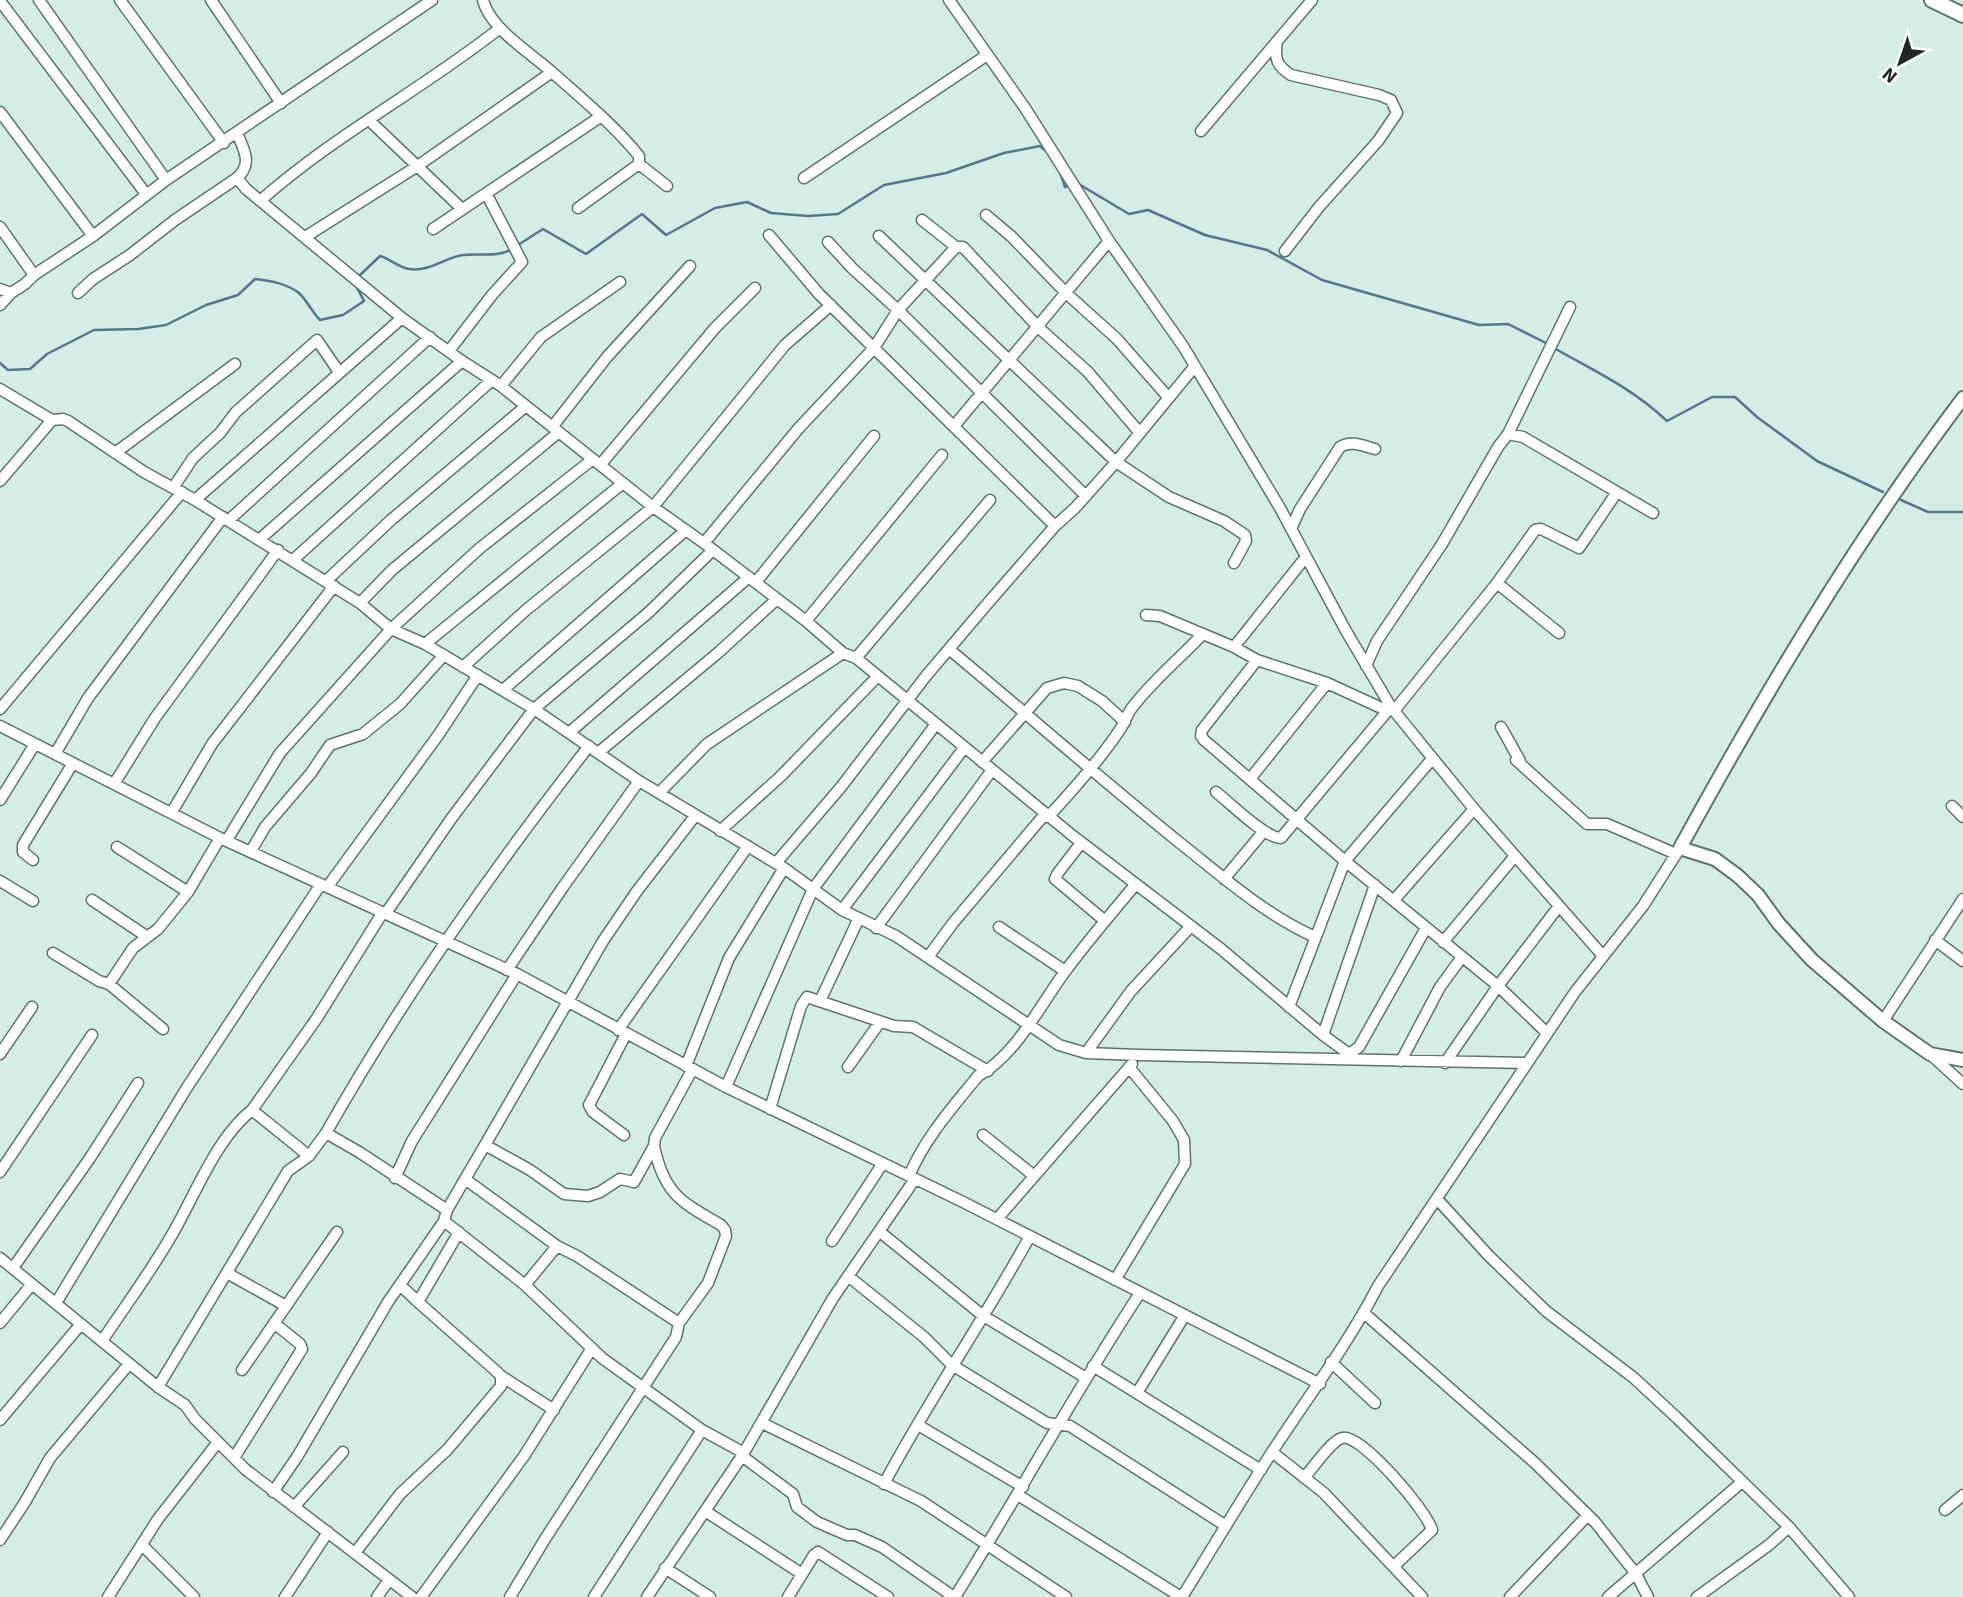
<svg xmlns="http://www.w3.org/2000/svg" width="1963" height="1597" viewBox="0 0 1963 1597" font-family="'Source Sans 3',sans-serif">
<rect width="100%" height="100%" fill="#d5ede7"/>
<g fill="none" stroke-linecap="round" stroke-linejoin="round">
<path stroke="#54768c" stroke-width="2.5" d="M1060,172L1065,187L1071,185
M1077,183L1129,214L1148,210L1205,235L1267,250L1322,280L1479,325L1508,324L1546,343
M518,245L543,229L586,254L642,214L666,235L715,208L747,202L771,213L808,216L838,214L884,185L946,173L1004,153L1040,146L1047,152
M357,278L380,256C391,259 399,268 410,269C429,272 446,257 463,255C480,253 498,258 512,249
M1554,348C1596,372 1632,388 1667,421L1712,397H1735L1757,417L1817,461L1883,492
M0,363L8,370L30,369L47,354L94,330L138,329L166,325L206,305L238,295L255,279C270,281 286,283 299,293C306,299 312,312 320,320L343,315L364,301L355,284
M1901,500L1928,512H1963"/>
<defs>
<path id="minor" d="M39,0L166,180
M120,0L224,143
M211,0L281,103
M483,0C490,29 531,53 553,73C582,99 615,126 639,156V164L578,208
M949,0L1025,108L1109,241L1183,346L1280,508L1346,631L1391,707L1474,809L1603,956
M0,1L146,194
M1277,42C1274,59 1277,66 1291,75L1379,95L1391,100L1397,113L1378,141L1319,207L1285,251
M0,112L93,236
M370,121L462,209
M1201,131L1312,0
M237,133C244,150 253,164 237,178L246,189L402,318L462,361L501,386L653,507L704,543L806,621L843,653L856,658L1073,836L1221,949L1323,1035L1356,1059
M639,164L667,186
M804,178L987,55
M260,201C334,135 423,89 500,28
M986,215L1012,237L1066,293L1117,339L1168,397
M922,220L956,247
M0,227L34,275
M433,229L600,117
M769,235L819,294L1055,526
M879,236L1116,462L1169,497L1224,521L1245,535L1246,541L1234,563
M305,237L416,167L552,72
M828,242L852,268L898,310L1086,496
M0,289L11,293L25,284L34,275L93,236L166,180L432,0
M78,293L93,279L130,255L175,220L237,178
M0,305L11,293
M449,351L492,295L522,262L487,195
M501,386L541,337L620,282
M0,389L52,420
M553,426L607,357L690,266
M954,426L1109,241
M1508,434L1570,307
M115,453L235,364
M601,464L715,328L755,288
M0,481L52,420L63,419L68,421L144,472L195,500L360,603L391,629L425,644L534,709L639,781L784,868L842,910L896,936L1059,1045L1086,1053L1139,1055L1527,1063
M173,488L193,458L220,433L236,412L317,340L339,372
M195,500L402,318
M229,520L430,337
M1291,529L1300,509L1340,447C1351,440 1363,446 1375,449
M260,539L462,361
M704,543L798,429L874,348L898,310L956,247H963L1038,327L1088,372L1139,432
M293,560L492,380
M326,581L391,520L526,406
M756,582L874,436
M1497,583L1559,633
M360,603L392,570L559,432
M1146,615L1160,616L1234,647L1257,660L1327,683L1388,711
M806,621L942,455
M425,644L623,483
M1234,647L1305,558
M950,650C1027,714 1102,780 1180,843C1223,877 1264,914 1315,937
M856,658L990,500
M1257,660L1202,730L1201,736L1204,740L1345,861L1498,986L1547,1033
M1366,666L1377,641L1442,544L1498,447L1508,434L1523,437L1653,513
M463,667L526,610L653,507L785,345L831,305
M503,690L686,530
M0,709L182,492
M1394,711L1497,583L1535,530L1541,529L1579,548L1617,492
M0,726L220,838L517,974L726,1087L963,1202L1320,1384
M1501,727L1520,761
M570,732L749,577
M599,752L719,652L777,599
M55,754L88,698L223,517
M1516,760L1587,824H1607L1676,854
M982,762L1047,688L1064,683L1078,686L1102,701L1125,722
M1250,779L1327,683
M114,784L155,718L278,550
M1216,792C1230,803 1265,838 1281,838L1390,708
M659,793L707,744L843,653
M0,800L35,744
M1952,806L1963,817
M172,812L212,744L334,586
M1048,817C1074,789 1100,760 1121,728C1125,722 1127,715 1131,709C1152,681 1179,659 1203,634
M720,831L781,776L877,677
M227,840L280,753L391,629L480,548L593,459
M1081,843L1058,873L1055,879L1105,921
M117,847L188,892
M251,851L265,827L311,773L330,745L363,734L400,704L444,655
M33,860L23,852V845L73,763
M776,863L841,787L926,676L988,603L1055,526L1075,508L1116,462L1195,366
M1224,879L1264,831
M0,881L33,901
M328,886L439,734L478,675
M92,900L146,936
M1394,900L1474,809
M842,910L964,748
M386,913L451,819L534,709L648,613L713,550
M999,927L1065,971
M876,928L992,770
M1935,940L1963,961
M1443,942L1515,856
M53,953L99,981L109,984L133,948L158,929L188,892L220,838
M928,957L953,923L1045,814
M507,970L563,887L639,781
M109,984L163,1029
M820,1001L859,918
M1289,1007L1345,861L1432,759
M1883,1021L1963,899
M618,1030L748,846
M1323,1035L1375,885
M1086,1053L1131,991L1191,926
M0,1054L32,1007
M1349,1054L1359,1047L1426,928
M1930,1054L1963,1084
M1401,1061L1440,987L1462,957
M1445,1063L1498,986L1559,906
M686,1066L729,958L784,868
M848,1067L880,1022
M726,1087L813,889L936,724
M770,1109L801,1006L807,997L894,1026L913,1027L988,1071
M252,1110L309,1156
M624,1135L593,1112L589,1105L626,1034
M983,1135L1033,1175
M485,1145L603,941L637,891L695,816
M0,1172L92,1035
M909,1176C925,1138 952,1108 978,1076C1016,1055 1039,1007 1064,973C1086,943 1111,914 1135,885
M395,1178L412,1141L517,974
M465,1179L485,1145L530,1170L564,1194L588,1196L600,1192L620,1179L634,1182L654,1146
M1438,1200L1489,1256L1546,1311L1634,1378L1676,1417L1789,1527L1849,1597
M447,1210L359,1152L326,1133C403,997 493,869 589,746
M997,1219L1132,1064
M444,1221L525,1285L602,1358L702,1430L744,1453
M879,1231L982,1315L1086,1378
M832,1241L883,1163
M0,1258L158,1387L185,1405L195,1419L245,1469L412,1597
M13,1268L90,1158L138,1083
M227,1273L286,1306
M848,1276L924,1337L952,1365L1047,1423L1070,1426L1226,1526
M1115,1280L1185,1164L1184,1140L1173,1121L1129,1067
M400,1285L418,1302
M525,1285L557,1246
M56,1303L186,1089L321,884
M1364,1313L1535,1463L1595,1522L1636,1574L1648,1597
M0,1323L32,1284
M102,1341C126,1305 152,1270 173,1233C195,1195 217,1137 252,1110L317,1018L383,912
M1331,1362L1375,1403
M1093,1366L1261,1470
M242,1370L337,1232
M501,1376L554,1410
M158,1387L288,1171L309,1156L326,1133
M1137,1393L1185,1315
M0,1420L81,1324
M762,1423L921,1501L1066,1597
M918,1425L1023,1487
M1272,1452L1324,1493L1422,1597
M742,1456L793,1494L797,1507L817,1522L847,1535H855L882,1547L954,1597
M234,1458L302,1349L300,1344L274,1323
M1304,1478C1313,1468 1331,1441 1342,1438C1360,1432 1427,1511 1432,1530L1394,1566
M884,1484C929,1399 984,1320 1030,1236
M273,1492L297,1457L388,1302L444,1221L447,1210L465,1179L557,1246L577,1256L679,1323L708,1283L726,1236L725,1230L721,1225C681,1202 664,1194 654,1146L655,1138L692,1070
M1018,1495L1181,1597
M294,1507L343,1452
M1945,1510L1963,1495
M705,1511L802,1574
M0,1540L25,1502L50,1458L129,1364
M142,1545L194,1597
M355,1553L400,1494L447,1450L501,1386V1376L496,1371L418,1302L459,1232
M665,1568L710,1597
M108,1597L158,1519L218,1442
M285,1597L328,1532
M377,1597L389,1580
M421,1597L524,1456L592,1348
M510,1597L545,1539L676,1337L679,1323
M594,1597L702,1430
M647,1597L742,1456L833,1298L915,1179
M788,1597L814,1555L818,1552L888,1597
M955,1597C1018,1496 1075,1392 1140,1293
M1182,1597C1212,1549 1241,1500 1272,1452C1308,1397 1348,1344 1378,1286L1575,992L1643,906L1680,848
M1510,1597L1588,1515
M1608,1597L1742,1482
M1697,1597L1769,1545L1789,1527"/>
<path id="tertiary" d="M1963,398C1856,540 1765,693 1680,848L1715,859L1738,876L1758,895L1779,924L1812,960L1883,1021L1930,1054L1963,1060"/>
<path id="secondary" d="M1932,0L1963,15"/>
</defs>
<use href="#minor" stroke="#5e736f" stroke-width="13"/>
<use href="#tertiary" stroke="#5e736f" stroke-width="16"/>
<use href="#secondary" stroke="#5e736f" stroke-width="18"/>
<use href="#minor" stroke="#fff" stroke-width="10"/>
<use href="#tertiary" stroke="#fff" stroke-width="12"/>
<use href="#secondary" stroke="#fff" stroke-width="14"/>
</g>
<g transform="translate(1900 63) rotate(220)" stroke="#ffffff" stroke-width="5" paint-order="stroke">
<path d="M0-5L12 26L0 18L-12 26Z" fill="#1f2826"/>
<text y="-10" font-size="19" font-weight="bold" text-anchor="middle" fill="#1f2826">N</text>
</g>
</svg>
